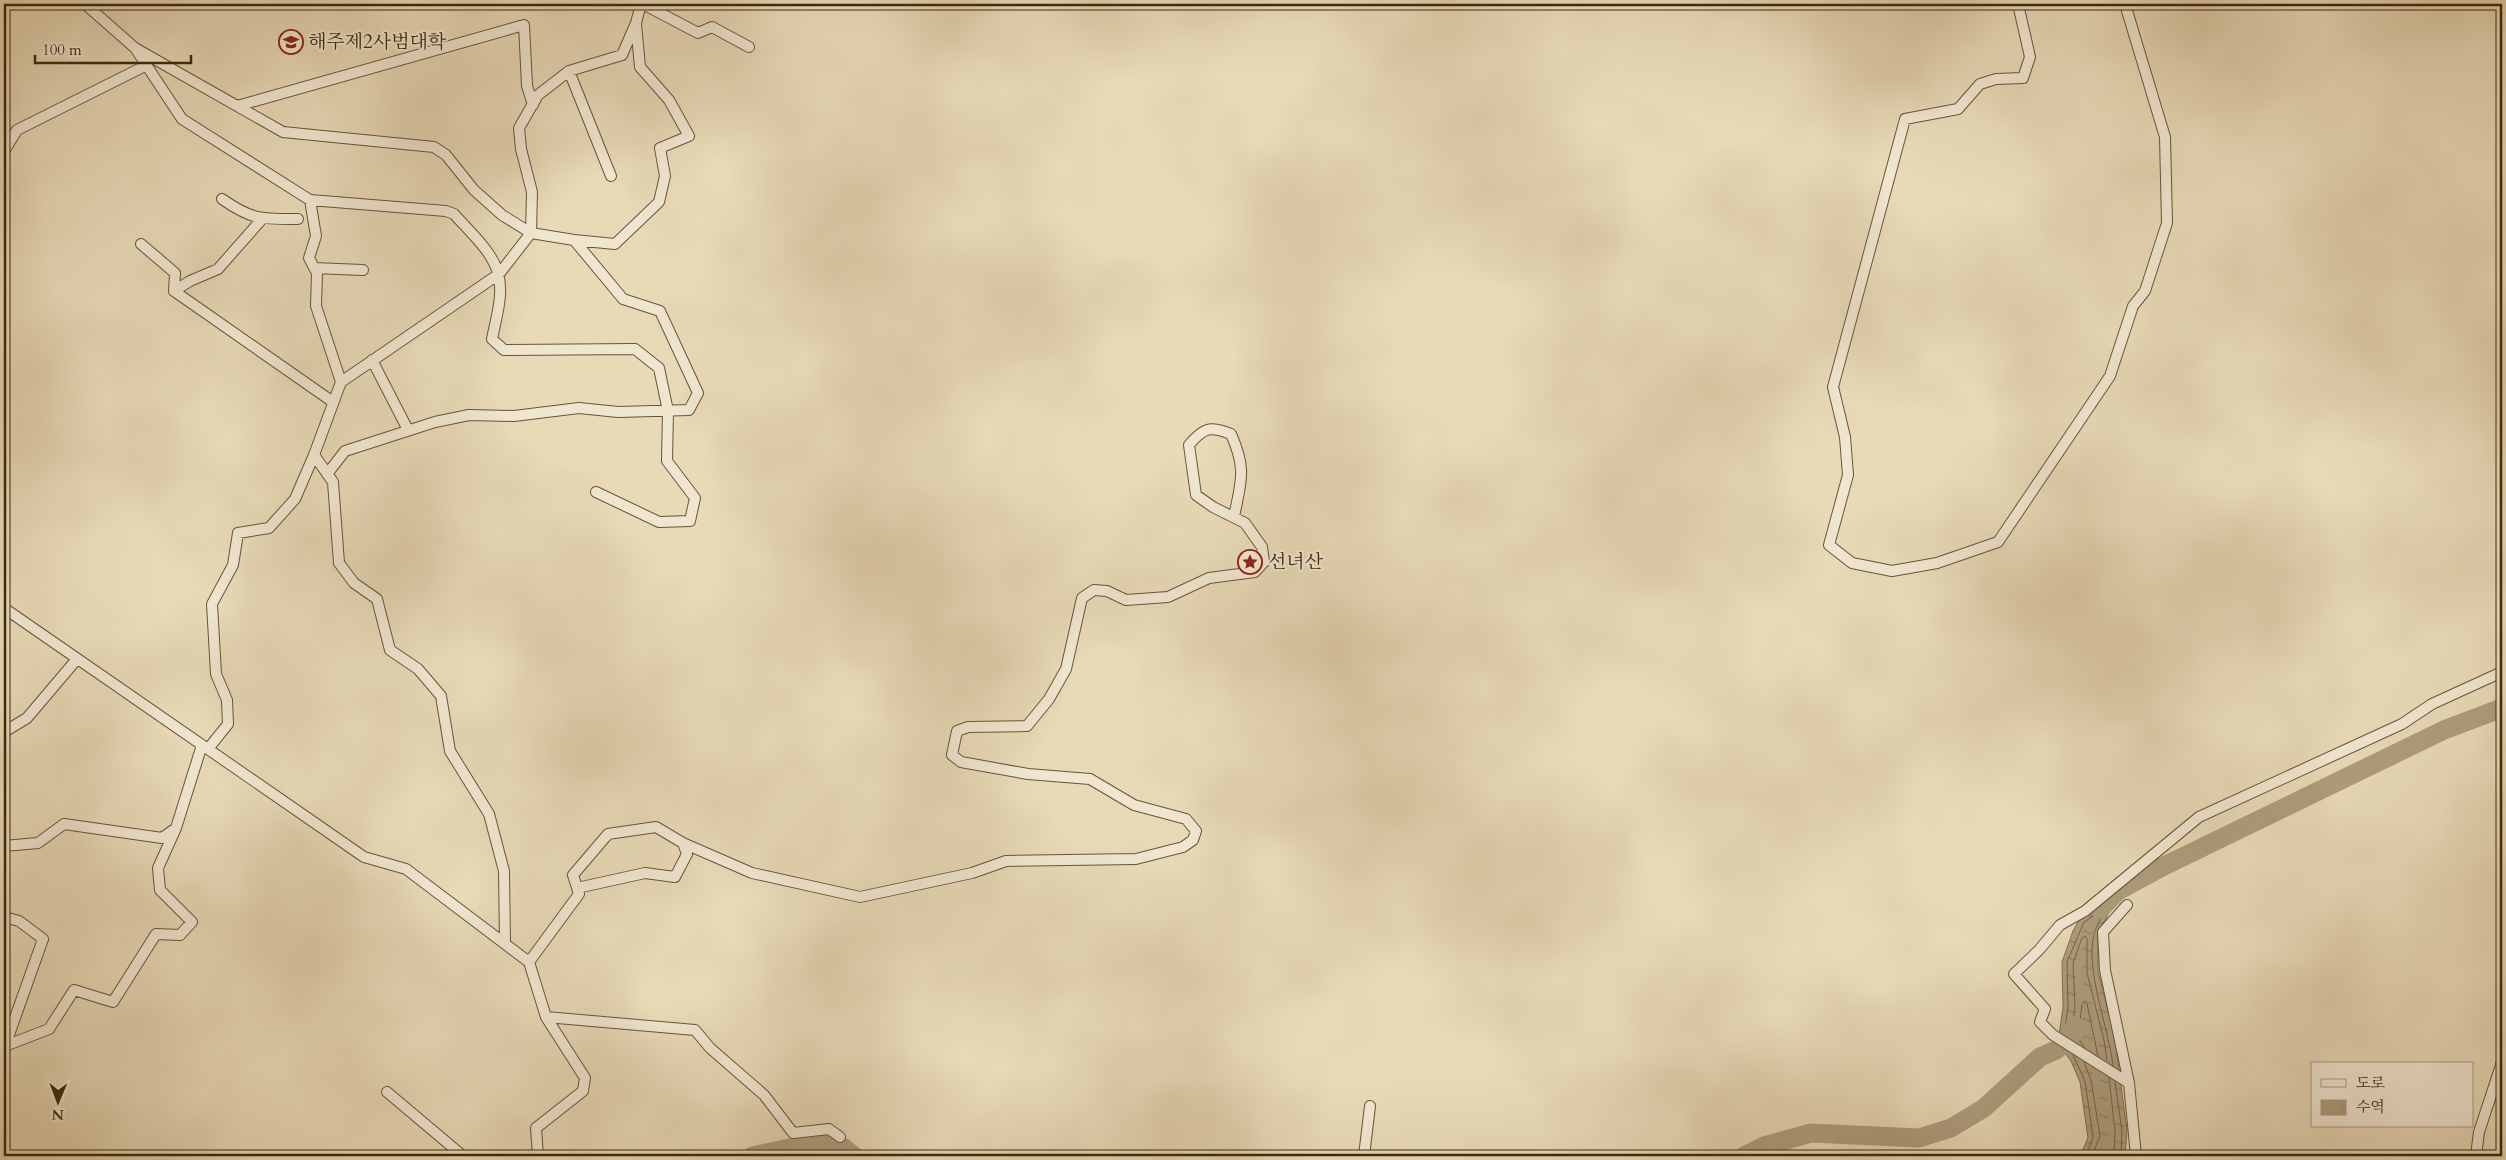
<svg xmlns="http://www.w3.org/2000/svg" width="2506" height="1160" viewBox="0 0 2506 1160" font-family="Cardo,'Noto Serif KR',serif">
<defs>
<pattern id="water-ripples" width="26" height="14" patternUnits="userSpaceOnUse" patternTransform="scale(1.25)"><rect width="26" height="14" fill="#ae9d7d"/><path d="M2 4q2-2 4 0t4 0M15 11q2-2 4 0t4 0" fill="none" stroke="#8f8065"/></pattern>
</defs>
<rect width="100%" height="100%" fill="#e8d9b7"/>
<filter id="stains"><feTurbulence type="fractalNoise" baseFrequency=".004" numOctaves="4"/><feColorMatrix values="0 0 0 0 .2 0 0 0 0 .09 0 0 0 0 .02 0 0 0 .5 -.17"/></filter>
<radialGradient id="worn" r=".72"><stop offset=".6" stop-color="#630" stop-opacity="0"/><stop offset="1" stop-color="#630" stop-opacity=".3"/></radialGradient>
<path fill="url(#water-ripples)" stroke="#806f50" d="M2118,891L2098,937V971L2115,1038L2127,1131L2125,1156H2080L2088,1138L2080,1082L2071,1061L2058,1043L2063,1007L2062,962L2073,931L2080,918Z"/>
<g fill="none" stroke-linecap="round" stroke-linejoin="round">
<path stroke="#756344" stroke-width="1" d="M2064,1035L2068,1007L2067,962L2084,922L2101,911L2103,914C2100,921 2095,928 2094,935C2085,970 2109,1029 2113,1066
M2070,1038L2075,1008L2073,963L2082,938L2085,936L2087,939V973L2104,1040L2107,1061
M2085,1048L2078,1038L2082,1004L2084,1002L2087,1004L2098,1056
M2073,1055L2085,1081L2093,1137L2086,1156
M2084,1062L2091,1080L2100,1136L2092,1156
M2109,1077L2115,1132L2114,1156
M2115,1082L2122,1131L2121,1156"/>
<path stroke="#ae9d7d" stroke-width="19" d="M2100,909L2118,891L2162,867L2444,730L2502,708
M752,1156L823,1141L843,1147L854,1156
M1744,1156L1764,1146L1811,1133L1919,1138L1951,1128L1984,1108L2040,1057L2056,1050L2069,1040L2075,1026"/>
<defs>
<path id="minor" d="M85,4L135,48L182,119L310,200L446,211L454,214C469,231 492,251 498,273C504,294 496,318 492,339L504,350L635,349L659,368L668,411L667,461L695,498L690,521L659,522L596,492
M643,4L698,33L712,27L749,47
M2018,4L2030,57L2023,78L1996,79L1980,84L1958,109L1905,119L1833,387L1845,437L1848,475L1829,545L1852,563L1892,571L1937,563L1998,542L2110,376L2133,306L2145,291L2167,223L2165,137L2125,4
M135,48L283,132L434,147L446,155L474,190L502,215L531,233L574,240L623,299L660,311L698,393L689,410L618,412L579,408L514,416L469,415L435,422L345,451L327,474
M569,71L611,176
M237,106L524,25L527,86L533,105
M4,151L17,130L147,65
M222,199C252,220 261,219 298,219
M310,200L316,236L309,258L317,273L316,306L341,382
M574,240L615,244L659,202L665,176L660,148L689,136L669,100L640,67L636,24
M141,244L175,273L174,291L333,402
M314,268L363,270
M174,291L190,281L218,269L262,219
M372,360L408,430
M4,608L364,857L406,869L529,962L546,1017L585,1078L583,1091L536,1128L538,1156
M4,732L27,718L77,659
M208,749L228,724L227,700L216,674L212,604L233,565L238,533L269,528L295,499L314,455
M683,843L752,873L860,897L972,873L1006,861L1136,859L1183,847L1193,840L1196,831L1186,819L1134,805L1090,779L1028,774L961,762L952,755L957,731L968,727L1027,726L1049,699L1066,669L1082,598L1094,590L1107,591L1126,600L1168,597L1209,578L1255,572L1264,562L1262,547L1245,523L1213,507L1196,495L1189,445C1204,427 1210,426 1231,434C1247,470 1241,481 1234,517
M4,846L38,843L64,824L162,838L176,828L202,745
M2127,905L2103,932L2105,970L2129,1083L2053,1035L2040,1022L2045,1009L2014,974L2039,950L2060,925L2085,911L2199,817L2402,724L2432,704L2502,672
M4,917L19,921L43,939L5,1046
M505,944L504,871L489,814L450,751L441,696L418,669L390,650L377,599L354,583L339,563L333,482L314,455L341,382L499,274L531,233L532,192L521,149L519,128L538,95L569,71L622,55L636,23L641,4
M529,962L579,894L573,875L608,834L656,827L683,843L687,854L675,877L645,873L577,888
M546,1017L695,1030L710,1048L764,1095L793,1133L829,1129L840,1137
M4,1049L5,1046L49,1029L74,990L113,1002L156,934L180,935L192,922L160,890L158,868L176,828
M2129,1083L2136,1156
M387,1092L463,1156
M1364,1156L1370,1106
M2476,1156L2479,1132L2502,1062"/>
</defs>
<use href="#minor" stroke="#675537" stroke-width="12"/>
<use href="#minor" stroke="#f0e6d0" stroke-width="10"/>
</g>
<defs>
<symbol id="university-ring" viewBox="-11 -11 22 22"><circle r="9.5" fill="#f0e6d0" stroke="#8f2418" stroke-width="1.5"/><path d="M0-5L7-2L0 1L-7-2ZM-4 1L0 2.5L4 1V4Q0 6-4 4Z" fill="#8f2418"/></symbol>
<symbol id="sight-ring" viewBox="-11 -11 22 22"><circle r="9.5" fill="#f0e6d0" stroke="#8f2418" stroke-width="1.5"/><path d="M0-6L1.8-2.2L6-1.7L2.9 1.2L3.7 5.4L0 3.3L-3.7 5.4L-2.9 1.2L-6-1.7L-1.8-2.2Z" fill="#8f2418"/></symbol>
</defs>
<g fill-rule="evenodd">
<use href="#university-ring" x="277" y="28" width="28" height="28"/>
<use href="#sight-ring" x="1236" y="548" width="28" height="28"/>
</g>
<g text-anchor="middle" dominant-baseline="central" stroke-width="4" stroke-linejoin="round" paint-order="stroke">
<g font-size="19" fill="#3c290c" stroke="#f0e6d0" text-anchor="start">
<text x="308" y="42">해주제2사범대학</text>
<text x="1268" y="562">선녀산</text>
</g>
</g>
<rect width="2506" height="1160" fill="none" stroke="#e8d9b7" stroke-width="20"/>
<rect x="5" y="5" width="2496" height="1150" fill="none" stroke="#3c290c" stroke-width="2.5"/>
<rect x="10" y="10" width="2486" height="1140" fill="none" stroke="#3c290c"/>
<rect x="2311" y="1062" width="162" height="65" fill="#f0e6d0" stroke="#a89a82"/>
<rect x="2321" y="1079" width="25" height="8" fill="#f0e6d0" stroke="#a89a82"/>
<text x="2356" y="1088" font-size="15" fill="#3c290c">도로</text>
<rect x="2321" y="1100" width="25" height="15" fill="url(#water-ripples)" stroke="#a89a82"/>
<text x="2356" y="1112" font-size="15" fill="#3c290c">수역</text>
<g transform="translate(58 1102) rotate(181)" stroke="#f0e6d0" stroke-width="4" paint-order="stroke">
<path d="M0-4L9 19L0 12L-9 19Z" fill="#3c290c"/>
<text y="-8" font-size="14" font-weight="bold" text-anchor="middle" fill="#3c290c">N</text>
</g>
<path d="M35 55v8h156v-8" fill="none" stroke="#3c290c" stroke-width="2.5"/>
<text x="42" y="55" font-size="15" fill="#3c290c" stroke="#f0e6d0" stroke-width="4" paint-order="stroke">100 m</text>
<rect width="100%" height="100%" filter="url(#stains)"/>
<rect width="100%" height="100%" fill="url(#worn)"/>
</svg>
